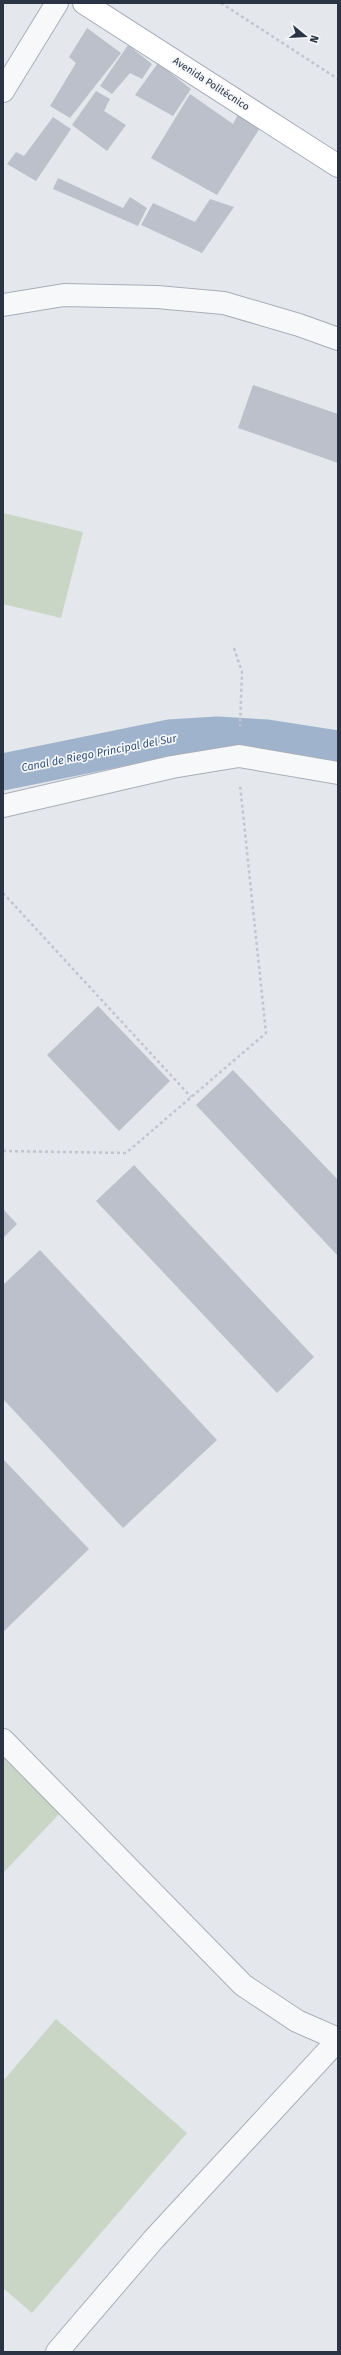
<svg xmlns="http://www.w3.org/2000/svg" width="341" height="2355" viewBox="0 0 341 2355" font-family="'Fira Sans',sans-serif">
<rect width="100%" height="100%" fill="#e4e7ec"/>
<path fill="#c9d6c5" d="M3,513L83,532L61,618L3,604Z
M3,1750L64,1809L3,1873Z
M56,2019L187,2133L32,2313L3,2288V2081Z"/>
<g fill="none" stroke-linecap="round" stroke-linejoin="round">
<path stroke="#9fb4cc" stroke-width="37" d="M3,772L169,738L217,735L267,738L338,749"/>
</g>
<path fill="#bbc0ca" d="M87,28L121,53L70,118L50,106L76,63L69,57Z
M128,45L152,64L142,79L130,73L112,94L100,86Z
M158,63L191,89L173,116L135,95Z
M96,91L110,99L104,111L126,125L107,151L72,125Z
M190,94L233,124L239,112L260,128L217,195L151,158Z
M53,117L71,129L36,181L7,164L16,152L24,156Z
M58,178L123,208L130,197L147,208L138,226L53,189Z
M210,199L234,207L202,253L141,225L153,203L195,222Z
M253,385L338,414V463L238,428Z
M98,1006L170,1081L119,1131L47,1055Z
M233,1070L338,1180V1256L196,1105Z
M134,1165L314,1357L277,1393L96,1201Z
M3,1209L17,1224L3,1238Z
M40,1250L217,1440L123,1528L3,1399V1285Z
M3,1459L89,1549L3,1632Z"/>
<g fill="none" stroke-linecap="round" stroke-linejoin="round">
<defs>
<path id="minor" d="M3,91L57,3
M3,305L64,295L157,297L224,303L299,325L338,339
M3,806L172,767L239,756L338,773
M3,1740L243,1985L297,2021L338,2039
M57,2352L153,2240L338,2040"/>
<path id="major" d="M84,3L338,166"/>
</defs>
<use href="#minor" stroke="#a9aeb7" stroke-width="24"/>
<use href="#major" stroke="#a3abb8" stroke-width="24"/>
<path stroke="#c2c5cb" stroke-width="2.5" stroke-dasharray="3 3" stroke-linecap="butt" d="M221,3L338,79
M234,648L242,672L240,726
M3,893L191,1097
M3,1151L126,1153L266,1033L240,785"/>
<use href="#minor" stroke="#f7f8fa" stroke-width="22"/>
<use href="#major" stroke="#fff" stroke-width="22"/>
</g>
<g text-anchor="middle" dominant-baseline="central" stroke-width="3.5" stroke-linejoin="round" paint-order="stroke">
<g font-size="10" fill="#2b3445" stroke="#f4f6f9">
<text transform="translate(211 84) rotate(33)">Avenida Politécnico</text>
</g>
<g font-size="11" font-style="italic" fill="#34527a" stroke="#f4f6f9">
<text transform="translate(99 753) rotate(-11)">Canal de Riego Principal del Sur</text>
</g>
</g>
<rect width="341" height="2355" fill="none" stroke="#2b3445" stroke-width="8"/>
<g transform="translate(305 36) rotate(108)" stroke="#f4f6f9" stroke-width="3" paint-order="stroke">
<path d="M0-3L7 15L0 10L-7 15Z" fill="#2b3445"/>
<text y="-6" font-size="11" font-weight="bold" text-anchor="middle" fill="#2b3445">N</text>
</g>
</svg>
